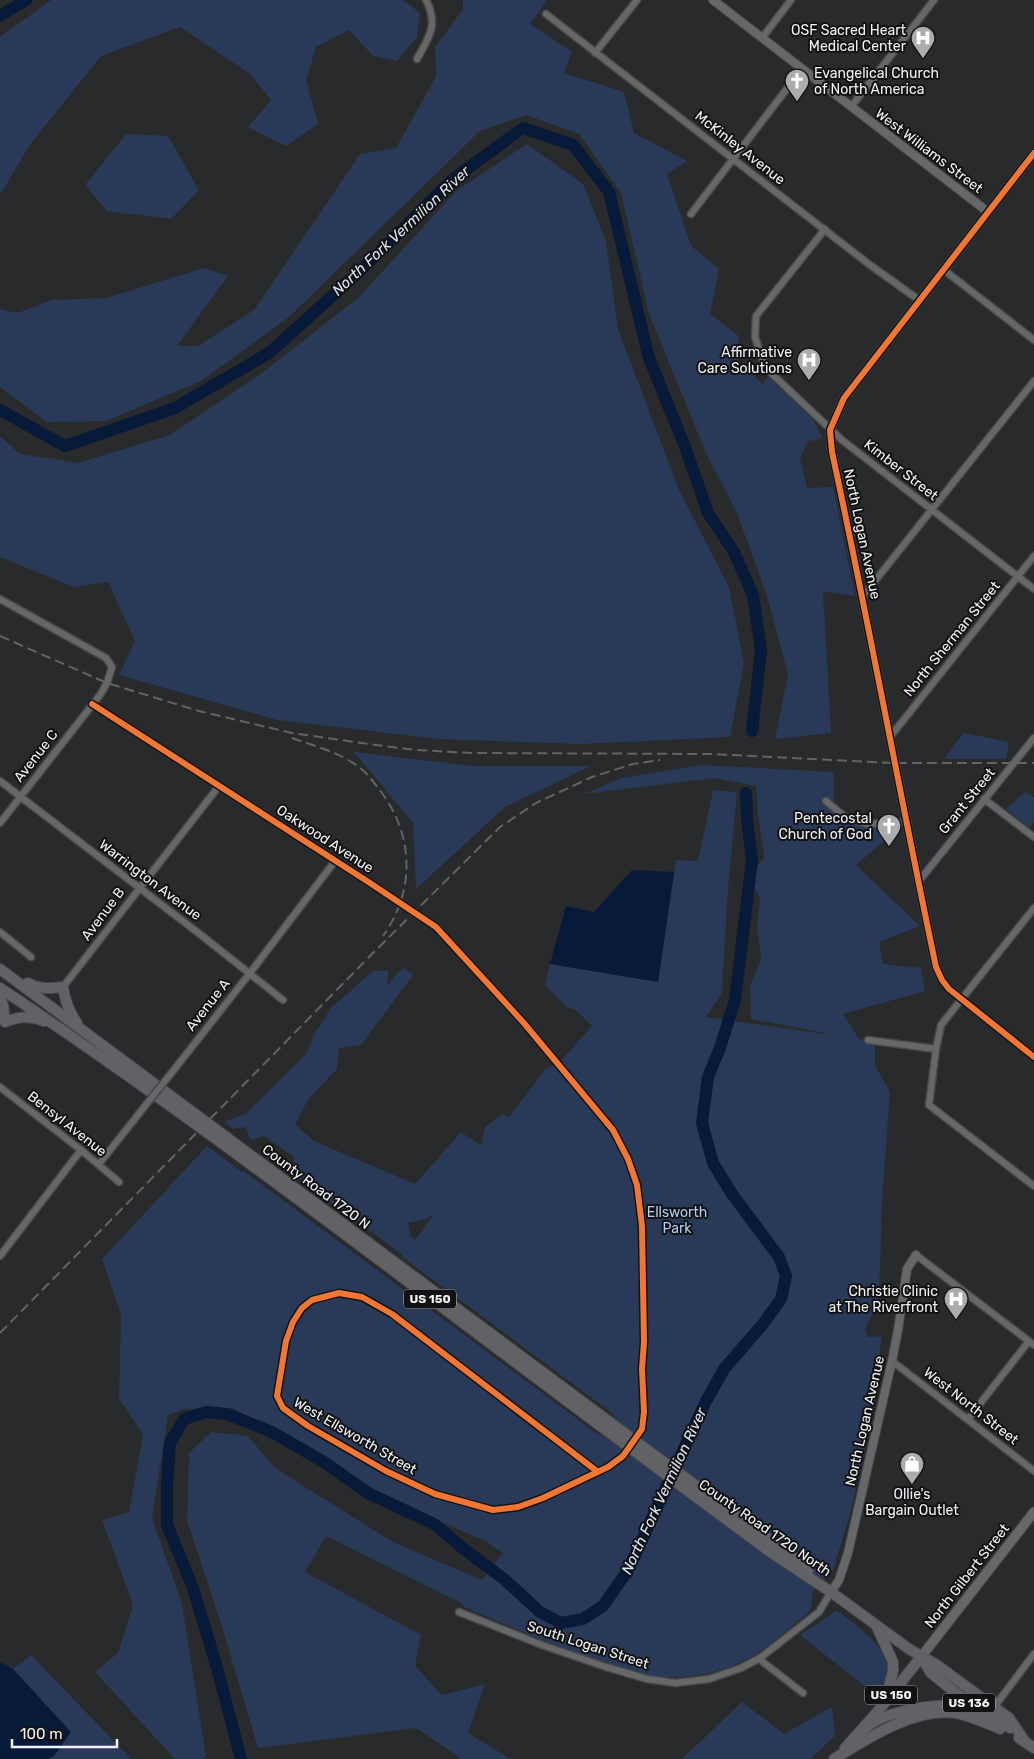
<svg xmlns="http://www.w3.org/2000/svg" width="1034" height="1759" viewBox="0 0 1034 1759" font-family="Rubik,sans-serif">
<rect width="100%" height="100%" fill="#292a2b"/>
<path fill="#283a57" fill-rule="evenodd" d="M51,0H403L420,13L417,37L397,61L373,56L349,30L316,47L306,80L318,124L286,146L248,127L271,100L250,74L180,27L101,56L29,146L0,195V37Z
M463,0H547L530,24L572,52L564,73L624,92L634,133L687,161L667,174L691,246L719,269L710,314L739,336L738,362L763,384L768,377L812,418L823,439L808,441L800,458L807,488L833,487L855,596L823,591L831,733L775,739L788,674L766,593L737,513L706,453L649,314L621,193L579,134L526,115L480,131L289,317L201,381L106,421L47,422L0,387V309L17,313L52,300L106,298L204,268L228,276L177,346H198L254,310L360,154L396,148L436,76L435,47L463,9Z
M126,134L168,136L199,190L171,219L107,211L85,185Z
M527,144L583,184L606,241L618,329L679,490L729,587L744,663L730,737L581,744L439,739L277,720L119,675L135,641L108,582L74,587L0,557V436L20,454L78,463L170,435L262,373L359,297L456,191Z
M964,733L1009,742L1006,759H946V755Z
M354,752L472,766H591L505,807L416,889L413,823Z
M701,765L834,772V817L897,830L856,865L920,926L879,942L883,964L921,968L925,991L843,1014L859,1039L875,1041V1065L890,1092L882,1202L879,1299L865,1329L868,1337L882,1336L878,1363L883,1365L878,1367L873,1394L875,1403L851,1511L833,1570L812,1593L811,1608L807,1614C785,1631 765,1652 739,1663C717,1673 690,1678 665,1677C642,1676 617,1667 596,1660C550,1644 506,1625 462,1606L463,1604L326,1536L305,1572L421,1635L415,1666L442,1695L485,1684L468,1733L511,1759H462L416,1728L258,1748L222,1627L187,1520L189,1453L211,1432L248,1436L275,1468L393,1542L482,1580L503,1553L485,1541L437,1520L375,1490L300,1442L232,1408L185,1409L168,1415L152,1518L182,1604L206,1757L201,1759H175L95,1672L118,1653L133,1605L102,1520L129,1512L143,1434L119,1399L121,1315L102,1259L207,1146L242,1172L244,1171L595,1432L607,1438L618,1422L613,1414L402,1257L403,1255L293,1174L294,1157L264,1136L251,1140L245,1127L233,1129L225,1122L245,1114L306,1054L315,1033L331,1008L373,971H388L387,986L403,967L413,975L361,1045L339,1048L337,1069L309,1098L295,1124L314,1141L415,1184L461,1132L481,1145L485,1127L503,1114L509,1117L546,1068L558,1064L592,1026L576,1010L566,1007L545,985L550,964L658,982L676,860L698,861L713,790L737,792L728,888L722,993L706,1017L825,1034L826,1033L751,1019L750,986L761,958L757,927L760,897L747,877L764,858L758,814L756,786L714,778L584,794L621,778ZM433,1215L415,1240L411,1237L408,1223L426,1219Z
M1025,792L1034,797V822L1029,827L1006,809Z
M836,1611L842,1614C867,1635 906,1657 876,1695L800,1635Z
M31,1655L131,1759H48L54,1756L13,1669Z
M742,1702L784,1734L832,1707L835,1736L810,1759H682Z"/>
<path fill="#081a39" d="M632,870L674,872L658,982L550,964L566,906L594,912Z
M0,1662L13,1669L71,1732L54,1756L48,1759H0Z"/>
<g fill="none" stroke-linecap="round" stroke-linejoin="round">
<path stroke="#081a39" stroke-width="12" d="M0,16L26,0
M0,410L65,446L175,408L269,353L360,271L453,179L523,128L573,145L609,192L649,358L685,447L708,513L734,552L753,595L761,650L752,731
M241,1759L217,1668L193,1588L167,1525V1484L170,1443L184,1419L206,1412L227,1414L272,1432L324,1462L368,1493L434,1524L465,1550L504,1579L540,1612L561,1623L583,1619L603,1606L628,1570L705,1403L724,1369L763,1324L781,1299L786,1276L779,1257L732,1194L713,1163L702,1123L708,1077L720,1048L735,1000L752,860L747,819L746,793"/>
<defs>
<path id="minor" d="M546,14L870,265L919,300
M762,38L791,0
M595,53L637,0
M417,59C429,37 439,25 426,0
M851,107L934,0
M691,214L802,69
M825,229L756,316L755,337L763,361L772,374L842,440L1034,589
M944,270L1034,340
M863,596L1034,381
M0,599L106,658L112,667L107,683L100,695L0,823
M92,704L370,883L436,927L523,1022L613,1130L628,1159L637,1185L642,1226L644,1342L642,1369L644,1412L642,1429L623,1456L608,1467L543,1498L518,1507L493,1510L435,1494L386,1471L308,1426L283,1408L277,1396L286,1341L293,1322L302,1308L312,1300L339,1293L362,1297L392,1314L598,1472
M890,737L1034,556
M0,781L201,935L283,1000
M984,799L1034,837
M826,801L845,817L867,824L906,822
M919,881L1034,738
M1034,908L941,1025L936,1049L929,1105L1034,1186
M0,932L31,957
M942,980L949,989L1034,1057
M63,987L219,786
M868,1040L936,1049
M173,1071L250,973L335,861
M0,1087L81,1150L119,1182
M99,1164L141,1111
M916,1255L1034,1345
M0,1256L81,1150
M892,1361L1034,1471
M968,1419L1029,1341
M459,1612L542,1645L606,1667L647,1679L675,1683L709,1679L741,1668L760,1658L819,1612L831,1592
M760,1658L763,1662L803,1693
M994,1707L1034,1654"/>
<path id="tertiary" d="M713,0L988,212
M942,980L936,967C900,796 869,623 832,452L830,430L844,398L1034,153
M831,1592L839,1580L848,1553L892,1361L898,1330L907,1269L916,1255"/>
<path id="secondary" d="M921,1657L1034,1512"/>
<path id="primary" d="M0,969L615,1426
M28,983C40,990 49,988 63,987C65,1001 69,1012 77,1023
M0,988C209,1127 408,1283 610,1433
M0,999L3,1005L5,1022C20,1016 29,1016 44,1021
M752,1527L793,1557L808,1571
M746,1534L769,1551L831,1592L909,1649L937,1665L994,1707L1009,1718L1024,1740
M877,1627L893,1662V1671L886,1698
M922,1658L931,1673L974,1707
M860,1732C866,1728 872,1722 879,1719C885,1716 891,1715 897,1713C935,1702 979,1701 1010,1728
M1019,1738L1034,1748
M845,1748L879,1710L921,1657
M834,1759C868,1738 915,1707 956,1713C972,1716 986,1723 1000,1729"/>
</defs>
<use href="#minor" stroke="#474849" stroke-width="9"/>
<use href="#tertiary" stroke="#474849" stroke-width="10"/>
<use href="#secondary" stroke="#474849" stroke-width="11"/>
<use href="#primary" stroke="#474849" stroke-width="12"/>
<use href="#minor" stroke="#666768" stroke-width="6"/>
<use href="#tertiary" stroke="#666768" stroke-width="8"/>
<use href="#secondary" stroke="#666768" stroke-width="9"/>
<use href="#primary" stroke="#606266" stroke-width="10"/>
<path stroke="#626464" stroke-width="2" stroke-dasharray="10 5" stroke-linecap="butt" d="M0,636L107,683L199,711L292,733L376,745L416,750L473,753L712,754L894,763H1034
M292,738C314,746 339,752 359,767C368,774 375,784 382,793C414,837 415,891 383,936
M0,1333L370,956L500,827L536,803L592,777L633,764L660,760"/>
<defs>
<path id="minor-bridge" d="M141,1111L173,1071"/>
<path id="primary-bridge" d="M615,1426L752,1527
M610,1433L746,1534"/>
</defs>
<use href="#minor-bridge" stroke="#474849" stroke-width="9" stroke-linecap="butt"/>
<use href="#primary-bridge" stroke="#474849" stroke-width="12" stroke-linecap="butt"/>
<use href="#minor-bridge" stroke="#666768" stroke-width="6"/>
<use href="#primary-bridge" stroke="#606266" stroke-width="10"/>
<defs>
<path id="cycleway" d="M1034,153L844,398L830,430L832,452C869,623 900,796 936,967L942,980L949,989L1034,1057
M92,704L370,883L436,927L523,1022L613,1130L628,1159L637,1185L642,1226L644,1342L642,1369L644,1412L642,1429L623,1456L608,1467L543,1498L518,1507L493,1510L435,1494L386,1471L308,1426L283,1408L277,1396L286,1341L293,1322L302,1308L312,1300L339,1293L362,1297L392,1314L598,1472"/>
</defs>
<use href="#cycleway" stroke="#121214" stroke-width="9"/>
<use href="#cycleway" stroke="#f07635" stroke-width="6"/>
</g>
<defs>
<symbol id="hospital-pin" viewBox="-11 -11 22 30"><path d="M0 17L-7.5 6A9.5 9.5 0 1 1 7.5 6Z" fill="#abacae" stroke="#121214"/><path d="M-5-5h3v3.5h4V-5h3V5h-3V1.5h-4V5h-3Z" fill="#fff"/></symbol>
<symbol id="church-pin" viewBox="-11 -11 22 30"><path d="M0 17L-7.5 6A9.5 9.5 0 1 1 7.5 6Z" fill="#abacae" stroke="#121214"/><path d="M-1.2-6h2.4v3.5h3.3v2.4h-3.3V6h-2.4V-.1h-3.3v-2.4h3.3Z" fill="#fff"/></symbol>
<symbol id="shop-pin" viewBox="-11 -11 22 30"><path d="M0 17L-7.5 6A9.5 9.5 0 1 1 7.5 6Z" fill="#abacae" stroke="#121214"/><path d="M-5-2.5h2.3a2.7 3.5 0 0 1 5.4 0H5L5.5 6h-11ZM-1.5-2.5h3a1.5 2.3 0 0 0-3 0Z" fill="#fff"/></symbol>
</defs>
<g fill-rule="evenodd">
<use href="#hospital-pin" x="909" y="24" width="28" height="38"/>
<use href="#church-pin" x="783" y="67" width="28" height="38"/>
<use href="#hospital-pin" x="795" y="346" width="28" height="38"/>
<use href="#church-pin" x="875" y="812" width="28" height="38"/>
<use href="#hospital-pin" x="942" y="1285" width="28" height="38"/>
<use href="#shop-pin" x="898" y="1450" width="28" height="38"/>
</g>
<g text-anchor="middle" dominant-baseline="central" stroke-width="4" stroke-linejoin="round" paint-order="stroke">
<g fill="#121214" stroke="#aeafb1" stroke-width="1">
<rect x="404" y="1289.5" width="52" height="19" rx="4"/>
<rect x="865" y="1685.5" width="52" height="19" rx="4"/>
<rect x="943" y="1693.5" width="52" height="19" rx="4"/>
</g>
<g font-size="12" font-weight="bold" fill="#f1f2f4">
<text x="430" y="1299">US 150</text>
<text x="891" y="1695">US 150</text>
<text x="969" y="1703">US 136</text>
</g>
<g font-size="14" fill="#f1f2f4" stroke="#121214" text-anchor="end">
<text x="906" y="30">OSF Sacred Heart<tspan x="906" dy="16">Medical Center</tspan></text>
<text x="814" y="73" text-anchor="start">Evangelical Church<tspan x="814" dy="16">of North America</tspan></text>
<text x="792" y="352">Affirmative<tspan x="792" dy="16">Care Solutions</tspan></text>
<text x="872" y="818">Pentecostal<tspan x="872" dy="16">Church of God</tspan></text>
<text x="938" y="1291">Christie Clinic<tspan x="938" dy="16">at The Riverfront</tspan></text>
<text x="912" y="1494" text-anchor="middle">Ollie's<tspan x="912" dy="16">Bargain Outlet</tspan></text>
</g>
<g font-size="14" fill="#f1f2f4" stroke="#121214">
<text transform="translate(740 148) rotate(38)">McKinley Avenue</text>
<text transform="translate(929 151) rotate(37)">West Williams Street</text>
<text transform="translate(901 470) rotate(38)">Kimber Street</text>
<text transform="translate(862 534) rotate(78)">North Logan Avenue</text>
<text transform="translate(952 639) rotate(-51)">North Sherman Street</text>
<text transform="translate(36 756) rotate(-52)">Avenue C</text>
<text transform="translate(967 801) rotate(-51)">Grant Street</text>
<text transform="translate(325 839) rotate(33)">Oakwood Avenue</text>
<text transform="translate(150 880) rotate(37)">Warrington Avenue</text>
<text transform="translate(103 914) rotate(-53)">Avenue B</text>
<text transform="translate(208 1005) rotate(-52)">Avenue A</text>
<text transform="translate(67 1124) rotate(38)">Bensyl Avenue</text>
<text transform="translate(316 1187) rotate(37)">County Road 1720 N</text>
<text transform="translate(971 1406) rotate(38)">West North Street</text>
<text transform="translate(865 1421) rotate(-77)">North Logan Avenue</text>
<text transform="translate(355 1436) rotate(30)">West Ellsworth Street</text>
<text transform="translate(765 1528) rotate(35)">County Road 1720 North</text>
<text transform="translate(967 1576) rotate(-52)">North Gilbert Street</text>
<text transform="translate(588 1645) rotate(18)">South Logan Street</text>
</g>
<g font-size="14" fill="#b3cbf2" stroke="#121214">
<text x="677" y="1212">Ellsworth<tspan x="677" dy="16">Park</tspan></text>
</g>
<g font-size="15" font-style="italic" fill="#dde5f2" stroke="#121214">
<text transform="translate(401 231) rotate(-43)">North Fork Vermilion River</text>
<text transform="translate(664 1491) rotate(-65)">North Fork Vermilion River</text>
</g>
</g>
<path d="M12 1739v8h105v-8" fill="none" stroke="#f1f2f4" stroke-width="2.5"/>
<text x="20" y="1739" font-size="15" fill="#f1f2f4" stroke="#121214" stroke-width="4" paint-order="stroke">100 m</text>
</svg>
